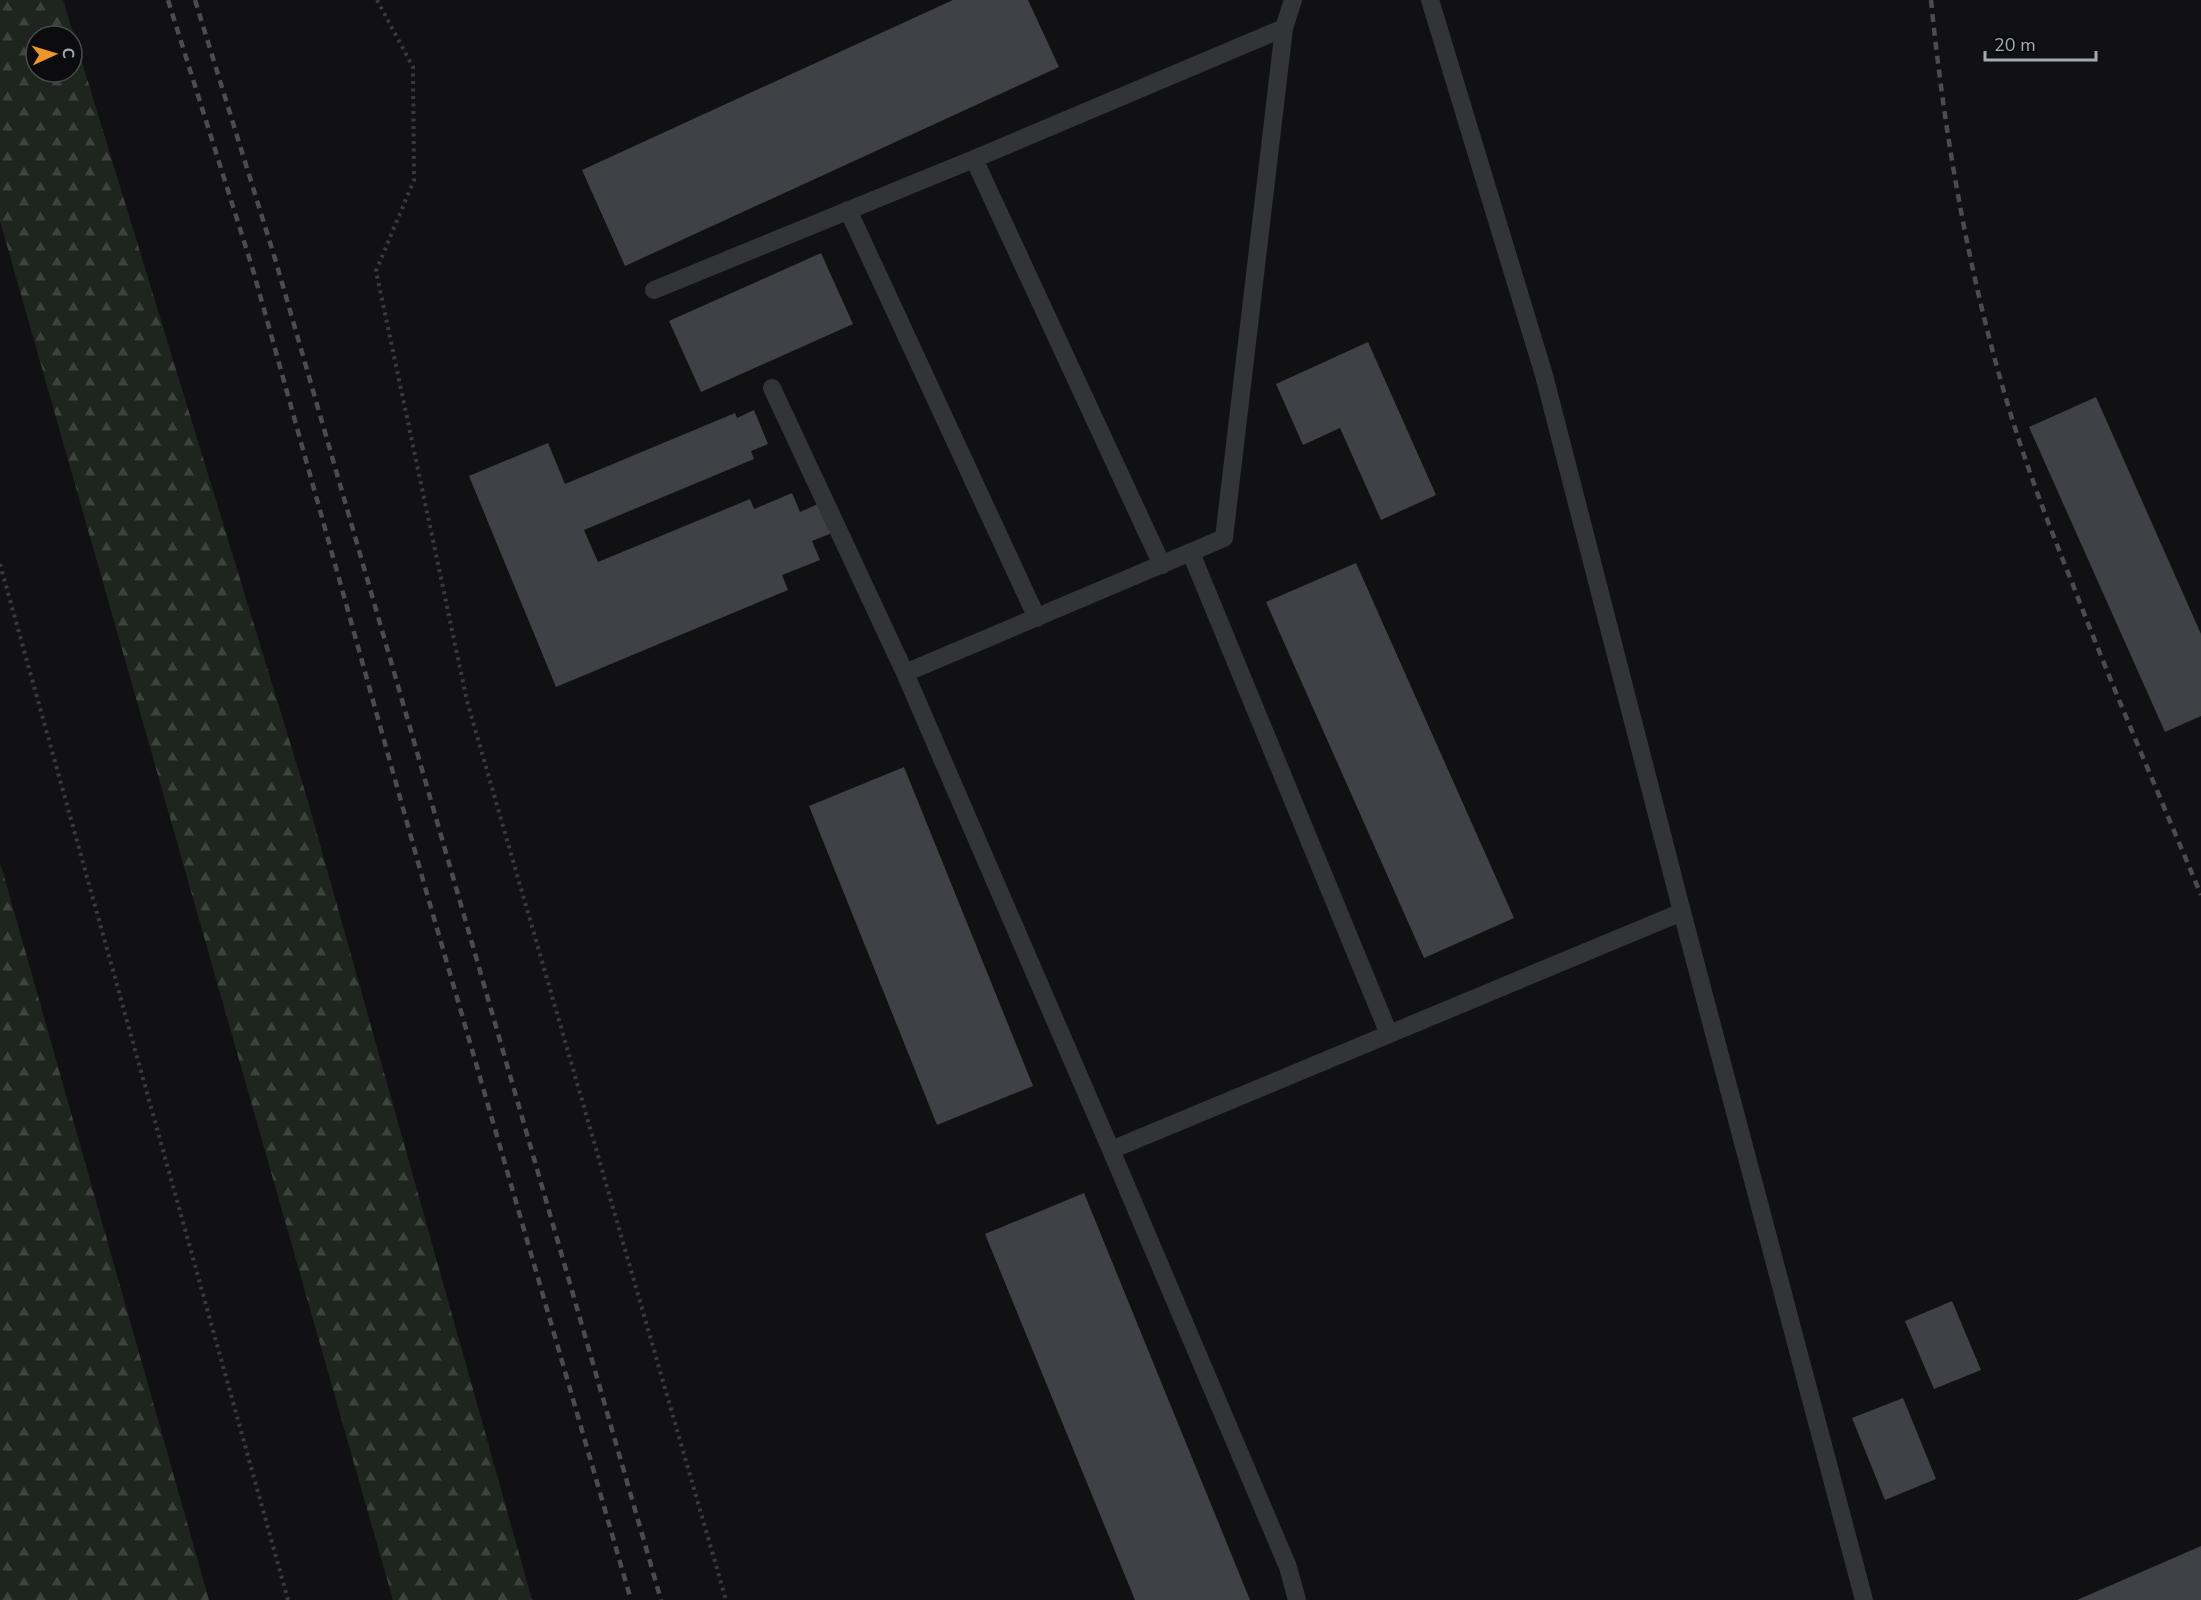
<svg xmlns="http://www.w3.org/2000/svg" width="2201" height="1600" viewBox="0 0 2201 1600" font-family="'Nunito Sans',sans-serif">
<defs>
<pattern id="forest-firs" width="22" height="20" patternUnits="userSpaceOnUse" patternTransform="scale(1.5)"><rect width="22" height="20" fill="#1e251e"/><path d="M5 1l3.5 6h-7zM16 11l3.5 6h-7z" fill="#3c423c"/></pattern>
</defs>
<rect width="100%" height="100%" fill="#111113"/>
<path fill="url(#forest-firs)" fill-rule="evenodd" d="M0,0H63L307,798L532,1600H393L0,221ZM36,36H72V72H36Z
M0,864L2,869L209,1600H0Z"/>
<path fill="#404146" d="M953,0H1028L1059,67L625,266L582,170Z
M821,253L853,324L701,392L669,321Z
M1368,342L1436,495L1381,520L1340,428L1303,445L1276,384Z
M2096,397L2201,634V716L2165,732L2029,427Z
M754,410L768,444L751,451L754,459L584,530L598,562L750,499L754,509L792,493L800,512L820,503L832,533L812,541L820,560L782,575L788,590L556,687L469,476L548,443L565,484L735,413L737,418Z
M1356,563L1514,918L1424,958L1266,602Z
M904,767L1033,1086L937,1125L809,806Z
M1084,1193L1250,1600H1135L985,1234Z
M1952,1301L1981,1370L1934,1389L1905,1321Z
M1903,1398L1936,1479L1885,1500L1852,1418Z
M2201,1546V1600H2077Z"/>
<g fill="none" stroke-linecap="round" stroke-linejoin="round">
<path stroke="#383b3e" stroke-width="4" stroke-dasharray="3 4.5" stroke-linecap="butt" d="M377,0L413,67L414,180L376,271L467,701L726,1600
M0,564L288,1600"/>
<path stroke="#323437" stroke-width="18" d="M1430,0L1544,375L1682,912L1864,1600
M974,159L1162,565
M848,210L1037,618
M654,290L974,159L1284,28
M772,388L905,673L1111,1150L1288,1567L1297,1600
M1191,553L1389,1034
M905,673L1224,538L1284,28L1293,0
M1111,1150L1682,912"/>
<path stroke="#494c50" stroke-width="4.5" stroke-dasharray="8 6" stroke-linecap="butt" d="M168,0L253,270L423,880L631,1600
M195,0L276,262L661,1600
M1931,0C1945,140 1969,277 2010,412C2028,471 2050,528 2073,585C2113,689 2158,792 2201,895"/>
</g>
<g transform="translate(54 54) rotate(86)"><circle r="28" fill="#0c0c0e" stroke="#484b50" stroke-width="1.5"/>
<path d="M0-4.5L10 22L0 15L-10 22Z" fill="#ed952f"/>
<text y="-9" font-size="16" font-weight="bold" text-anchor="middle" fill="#a3aab3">С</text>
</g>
<path d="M1985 51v9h111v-9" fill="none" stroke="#a3aab3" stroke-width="3"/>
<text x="1994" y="51" font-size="18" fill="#a3aab3" stroke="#0c0c0e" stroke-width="4.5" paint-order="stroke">20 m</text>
</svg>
